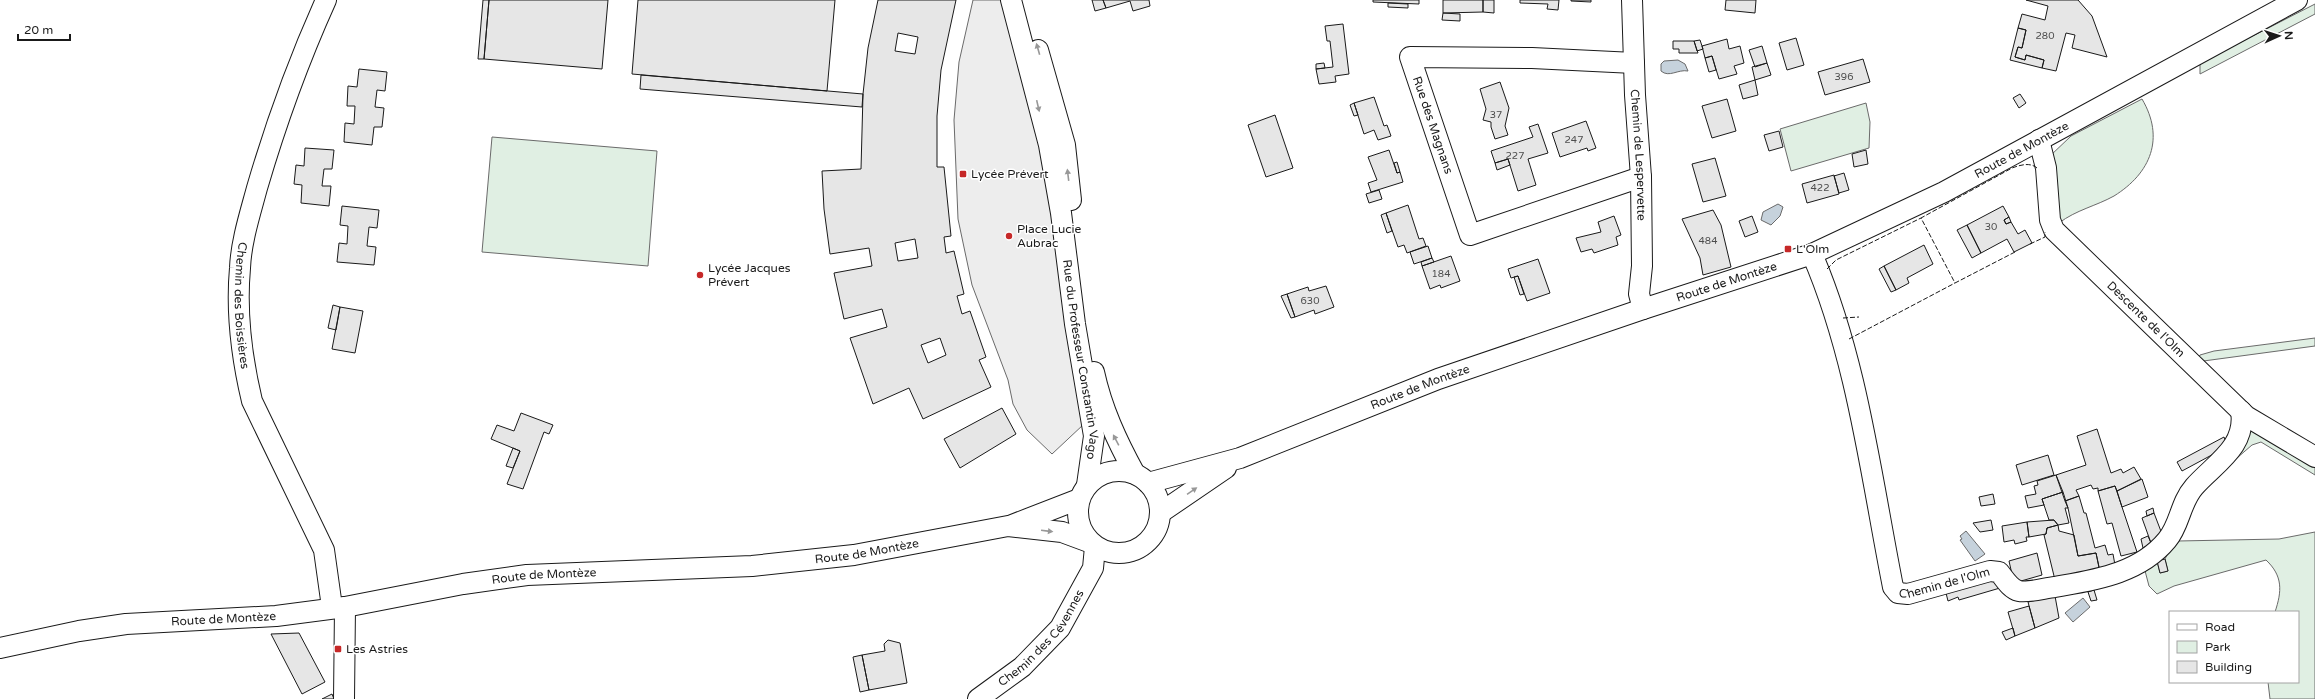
<svg xmlns="http://www.w3.org/2000/svg" width="2315" height="699" viewBox="0 0 2315 699" font-family="'Varela Round',sans-serif">
<rect width="100%" height="100%" fill="#fff"/>
<path fill="#e0efe3" stroke="#6a6a6a" d="M2315,4V14L2200,74V63Z
M2142,99C2165,138 2151,173 2114,196C2096,206 2076,210 2059,223L2050,156L2071,136Z
M1866,103L1870,122L1869,148L1791,171L1780,129Z
M492,137L657,151L648,266L482,252Z
M2315,338V346L2196,362L2200,355L2214,351Z
M2247,425L2315,457V475L2261,442L2252,445L2237,458L2234,456Z
M2315,532V699H2270L2268,682H2298V612H2275C2282,591 2283,576 2266,560L2174,586L2157,594L2149,586L2144,567L2157,561L2160,573L2168,571L2165,559L2172,545L2178,541L2279,539Z"/>
<path fill="#ededed" stroke="#6a6a6a" d="M973,0H1008L1037,124L1084,424L1052,454L1027,430L1013,404L1008,380L972,285L958,219L954,120L959,62Z"/>
<path fill="#c6d2dc" stroke="#6a6a6a" d="M1678,60L1685,64L1688,71C1678,69 1669,78 1661,71V64L1664,61Z
M1778,204L1783,207L1780,216L1771,225L1761,220L1763,212Z
M1966,531L1985,554L1975,561L1960,540L1962,539L1960,536Z
M2083,598L2090,607L2073,622L2065,613Z"/>
<path fill="#e6e6e6" stroke="#1a1a1a" fill-rule="evenodd" d="M483,0H489L484,59H478Z
M489,0H608L602,69L484,59Z
M638,0H835L827,91L632,74Z
M878,0H956L941,70L937,116V167H944L951,236L944,237L946,253L954,251L964,294L957,296L962,314L970,311L986,357L979,360L991,387L923,419L909,388L873,404L850,338L887,327L882,309L844,319L834,273L872,266L869,248L830,254L824,209L822,171L861,169L863,94L868,48ZM898,33L918,37L915,54L895,51ZM915,239L918,258L898,261L895,243ZM940,338L946,355L928,363L921,345Z
M1092,0H1103L1106,8L1095,11Z
M1103,0H1149L1150,6L1133,11L1130,1L1106,8Z
M1373,0H1419V4L1373,2Z
M1443,0H1483V12L1443,13Z
M1483,0H1494V13L1483,12Z
M1520,0H1559L1558,10L1547,9L1548,4L1520,3Z
M1571,0H1591V2L1571,1Z
M1726,0H1756L1755,13L1725,10Z
M2026,0H2078L2092,16L2107,57L2072,48L2075,35L2066,33L2056,71L2042,68L2044,60L2026,55L2025,60L2015,57L2018,47L2022,48L2026,30L2018,28L2022,14L2045,20L2048,6Z
M1388,3L1408,4V8L1388,7Z
M1443,13L1460,14V21L1442,20Z
M1343,24L1349,74L1335,76L1336,82L1319,84L1316,69L1333,67L1330,41H1327L1325,26Z
M2018,28L2026,30L2022,48L2018,47L2015,57L2025,60L2026,55L2044,60L2042,68L2010,60Z
M1796,38L1804,65L1787,70L1779,43Z
M1727,39L1729,49L1740,46L1744,63L1734,66L1737,74L1719,79L1712,56L1705,58L1702,46Z
M1700,40L1703,49L1697,51L1694,41Z
M1673,41H1694L1698,53H1679V49H1673Z
M1762,46L1767,63L1755,67L1749,50Z
M1712,56L1716,70L1709,72L1705,58Z
M1863,59L1870,82L1825,95L1818,72Z
M1324,63L1325,68L1316,69V64Z
M1767,63L1771,75L1755,80L1752,67Z
M359,69L387,72L385,91L377,90L375,107L384,108L382,127H374L372,145L344,142L345,123L354,124L355,106H347L348,86L357,87Z
M641,75L863,94L862,107L640,89Z
M1755,80L1758,95L1743,99L1739,85Z
M1500,82L1509,108L1505,126L1508,135L1495,139L1491,127V122L1483,120L1486,109L1480,89Z
M2020,94L2026,103L2019,108L2013,98Z
M1374,97L1384,126L1387,125L1391,136L1378,140L1374,130L1364,134L1354,103Z
M1727,99L1736,131L1712,138L1702,106Z
M1354,103L1358,115L1354,116L1350,105Z
M1275,115L1293,168L1266,177L1248,125Z
M1586,121L1596,148L1588,151L1587,148L1560,157L1552,133Z
M1538,124L1548,153L1528,159L1536,185L1518,191L1508,159L1495,163L1491,151L1533,137L1529,127Z
M1779,131L1783,147L1769,151L1764,135Z
M305,148L334,150L332,169H324L322,186H331L329,206L301,203L302,185L294,184L296,165L304,166Z
M1389,150L1397,173L1400,172L1403,182L1371,192L1368,183L1377,180L1368,157Z
M1866,150L1868,164L1854,167L1852,154Z
M1715,158L1726,196L1703,202L1692,164Z
M1508,159L1510,165L1497,170L1495,163Z
M1397,162L1400,172L1397,173L1394,163Z
M1844,173L1849,190L1839,193L1834,176Z
M1834,175L1839,194L1807,203L1802,184Z
M1379,190L1382,199L1369,203L1366,194Z
M1408,205L1419,239L1423,238L1426,246L1407,253L1404,245L1398,247L1386,213Z
M342,206L379,210L377,228L369,227L367,246L376,247L374,265L337,262L339,243L347,244L348,226L340,225Z
M2003,206L2009,217L2004,220L2006,224L2011,222L2018,234L2025,230L2032,243L2014,252L2007,239L1981,253L1967,225Z
M1713,210L1721,225L1731,267L1703,275L1700,258L1682,219Z
M1386,213L1392,231L1387,233L1381,215Z
M1614,216L1621,235L1616,237L1618,245L1594,253L1592,249L1581,252L1576,238L1601,232L1598,222Z
M1752,216L1758,232L1745,237L1739,221Z
M2009,217L2011,222L2006,224L2004,220Z
M1967,225L1981,253L1972,258L1957,230Z
M1924,245L1933,264L1907,278L1909,283L1896,290L1884,266Z
M1428,246L1432,258L1414,264L1410,252Z
M1451,256L1460,281L1441,288L1440,285L1430,289L1422,266Z
M1432,258L1434,262L1422,266L1421,262Z
M1538,259L1550,293L1527,301L1518,276L1511,278L1508,269Z
M1884,266L1896,290L1891,292L1879,269Z
M1518,276L1524,294L1520,295L1514,277Z
M1326,286L1334,307L1315,314L1314,310L1295,317L1287,294L1308,287L1309,291Z
M1287,294L1295,317L1291,318L1281,296Z
M333,305L340,307L336,330L328,328Z
M340,307L363,311L355,353L332,349Z
M1002,408L1016,434L960,468L944,439Z
M521,413L553,425L549,434L544,432L523,489L507,484L520,451L491,439L497,425L514,431Z
M2097,429L2111,473L2121,469L2123,473L2134,467L2141,479L2117,491L2115,486L2098,491V488L2093,489L2091,485L2076,490L2079,496L2065,501L2056,475L2086,465L2077,436Z
M2224,437L2227,445L2221,450L2182,471L2177,462Z
M513,448L520,451L513,468L506,466Z
M2048,455L2054,475L2022,485L2016,465Z
M2056,475L2063,492L2042,499L2044,505L2028,508L2025,496L2036,494L2034,486L2038,485L2037,481Z
M2142,479L2148,497L2122,507L2117,491Z
M2115,486L2137,552L2121,556L2112,523L2107,524L2098,491Z
M2063,492L2068,508H2065L2069,523L2058,525L2054,520H2049L2042,499Z
M1993,494L1995,504L1981,506L1979,497Z
M2079,496L2084,513H2086L2095,548L2105,545L2108,555L2113,554L2115,565L2100,572L2096,553L2078,556L2068,508L2065,501Z
M2153,508L2154,513L2147,516L2146,511Z
M2154,513L2162,534L2151,543L2142,518Z
M1991,520L1993,530L1980,532L1973,523Z
M2054,520L2058,525L2047,528L2046,534L2029,537L2027,522Z
M2027,522L2029,537H2026L2027,541L2015,544L2014,540L2004,542L2002,526Z
M2058,525L2059,531L2074,535L2078,556L2096,553L2100,572L2055,580L2044,535L2046,534L2047,528Z
M2148,536L2151,543L2143,548L2141,539Z
M2037,553L2042,575L2014,583L2009,561Z
M2165,559L2168,571L2160,573L2157,561Z
M1991,576L2000,588L1959,600L1958,597L1948,601L1945,589Z
M2094,590L2097,600L2091,601L2088,592Z
M2055,596L2059,618L2035,628L2028,602Z
M2029,606L2035,628L2015,636L2008,612Z
M2013,628L2015,636L2006,640L2002,632Z
M299,633L325,682L302,694L271,634Z
M888,640L900,643L907,683L869,690L862,655L885,651L884,644Z
M862,655L869,690L860,692L853,657Z
M332,694L334,699H322Z"/>
<g fill="none" stroke-linecap="round" stroke-linejoin="round">
<defs>
<g id="minor">
<path id="s1" d="M326,0C298,62 276,123 257,188C250,214 241,242 240,268C236,312 242,359 252,401L324,550L332,607"/>
<path id="s2" d="M1011,0L1049,145L1061,213L1075,324L1094,436L1087,485"/>
<path id="s3" d="M1632,0L1635,95L1641,177L1642,266L1639,294L1643,309"/>
<path d="M1038,50L1065,145L1071,200"/>
<path id="s4" d="M1634,63L1532,58L1410,57L1470,235L1641,177"/>
<path id="s5" d="M2039,140L2046,168L2050,220L2054,230L2246,416L2315,457"/>
<path id="s6" d="M1812,254C1857,358 1871,476 1893,587L1898,593L1908,594L1990,571L1999,572C2004,578 2010,589 2019,591C2028,593 2045,588 2055,587C2094,580 2139,574 2167,540C2180,525 2180,503 2194,487C2214,464 2247,447 2241,411"/>
<path d="M1094,372C1102,409 1117,441 1135,474"/>
<circle cx="1119" cy="512" r="41"/>
<path id="s7" d="M1148,483L1240,458L1438,379L1643,309L1812,254L1944,192L2297,0"/>
<path d="M1160,513L1226,468"/>
<path d="M1012,525L1079,499"/>
<path id="s8" d="M0,648L79,631L126,624L276,616L345,607L463,584L527,575L752,566L854,555L1008,526L1062,532L1089,542"/>
<path d="M344,699L345,607"/>
<path id="s9" d="M978,699L1022,667L1060,628L1093,568L1095,547"/>
</g>
</defs>
<use href="#minor" stroke="#1a1a1a" stroke-width="22"/>
<use href="#minor" stroke="#fff" stroke-width="20"/>
<path stroke="#1a1a1a" stroke-width="1" stroke-dasharray="5 2" stroke-linecap="butt" d="M2030,244L2045,237V232
M2015,252L1955,283L1921,218L2012,168C2020,165 2030,162 2037,168
M1827,269L1836,260L1921,218
M1843,318L1859,317
M1849,339L1955,283"/>
</g>
<defs><path id="oneway-solid" d="M-6-.8H1V-3.2L6.5 0L1 3.2V.8H-6Z"/></defs>
<g fill="#989898">
<use href="#oneway-solid" transform="translate(1038 49) rotate(-106)"/>
<use href="#oneway-solid" transform="translate(1038 106) rotate(77)"/>
<use href="#oneway-solid" transform="translate(1068 175) rotate(-97)"/>
<use href="#oneway-solid" transform="translate(1116 440) rotate(-118)"/>
<use href="#oneway-solid" transform="translate(1192 491) rotate(-34)"/>
<use href="#oneway-solid" transform="translate(1047 531) rotate(7)"/>
</g>
<g fill="#c62828" stroke="#fff" stroke-width="1.5">
<rect x="959" y="170" width="8" height="8" rx="2"/>
<circle cx="1009" cy="236" r="4"/>
<rect x="1784" y="245" width="8" height="8" rx="2"/>
<circle cx="700" cy="275" r="4"/>
<rect x="334" y="645" width="8" height="8" rx="2"/>
</g>
<g text-anchor="middle" dominant-baseline="central" stroke-width="3" stroke-linejoin="round" paint-order="stroke">
<g font-size="10" fill="#4d4d4d">
<text x="2045" y="36">280</text>
<text x="1844" y="77">396</text>
<text x="1496" y="115">37</text>
<text x="1574" y="140">247</text>
<text x="1515" y="156">227</text>
<text x="1820" y="188">422</text>
<text x="1991" y="227">30</text>
<text x="1708" y="241">484</text>
<text x="1441" y="274">184</text>
<text x="1310" y="301">630</text>
</g>
<g font-size="12" fill="#1a1a1a" stroke="#fff">
<text stroke="none"><textPath href="#s4" startOffset="296">Rue des Magnans</textPath></text>
<text stroke="none"><textPath href="#s7" startOffset="937">Route de Montèze</textPath></text>
<text stroke="none"><textPath href="#s3" startOffset="155">Chemin de Lespervette</textPath></text>
<text stroke="none"><textPath href="#s7" startOffset="613">Route de Montèze</textPath></text>
<text stroke="none"><textPath href="#s1" startOffset="320">Chemin des Boissières</textPath></text>
<text stroke="none"><textPath href="#s5" startOffset="220">Descente de l'Olm</textPath></text>
<text stroke="none"><textPath href="#s2" startOffset="367">Rue du Professeur Constantin Vago</textPath></text>
<text stroke="none"><textPath href="#s7" startOffset="289">Route de Montèze</textPath></text>
<text stroke="none"><textPath href="#s8" startOffset="874">Route de Montèze</textPath></text>
<text stroke="none"><textPath href="#s8" startOffset="550">Route de Montèze</textPath></text>
<text stroke="none"><textPath href="#s6" startOffset="399">Chemin de l'Olm</textPath></text>
<text stroke="none"><textPath href="#s8" startOffset="226">Route de Montèze</textPath></text>
<text stroke="none"><textPath href="#s9" startOffset="89">Chemin des Cévennes</textPath></text>
</g>
<g font-size="12" fill="#1a1a1a" stroke="#fff" text-anchor="start">
<text x="971" y="174">Lycée Prévert</text>
<text x="1017" y="229">Place Lucie<tspan x="1017" dy="14">Aubrac</tspan></text>
<text x="1796" y="249">L'Olm</text>
<text x="708" y="268">Lycée Jacques<tspan x="708" dy="14">Prévert</tspan></text>
<text x="346" y="649">Les Astries</text>
</g>
</g>
<rect x="2169" y="611" width="130" height="72" fill="#ffffff" stroke="#a3a3a3"/>
<rect x="2177" y="624" width="20" height="6" fill="#ffffff" stroke="#a3a3a3"/>
<text x="2205" y="631" font-size="12" fill="#1a1a1a">Road</text>
<rect x="2177" y="641" width="20" height="12" fill="#e0efe3" stroke="#a3a3a3"/>
<text x="2205" y="651" font-size="12" fill="#1a1a1a">Park</text>
<rect x="2177" y="661" width="20" height="12" fill="#e6e6e6" stroke="#a3a3a3"/>
<text x="2205" y="671" font-size="12" fill="#1a1a1a">Building</text>
<g transform="translate(2279 36) rotate(87)" stroke="#ffffff" stroke-width="3" paint-order="stroke">
<path d="M0-3L7 15L0 10L-7 15Z" fill="#1a1a1a"/>
<text y="-6" font-size="11" font-weight="bold" text-anchor="middle" fill="#1a1a1a">N</text>
</g>
<path d="M18 34v6h52v-6" fill="none" stroke="#1a1a1a" stroke-width="2"/>
<text x="24" y="34" font-size="12" fill="#1a1a1a" stroke="#ffffff" stroke-width="3" paint-order="stroke">20 m</text>
</svg>
